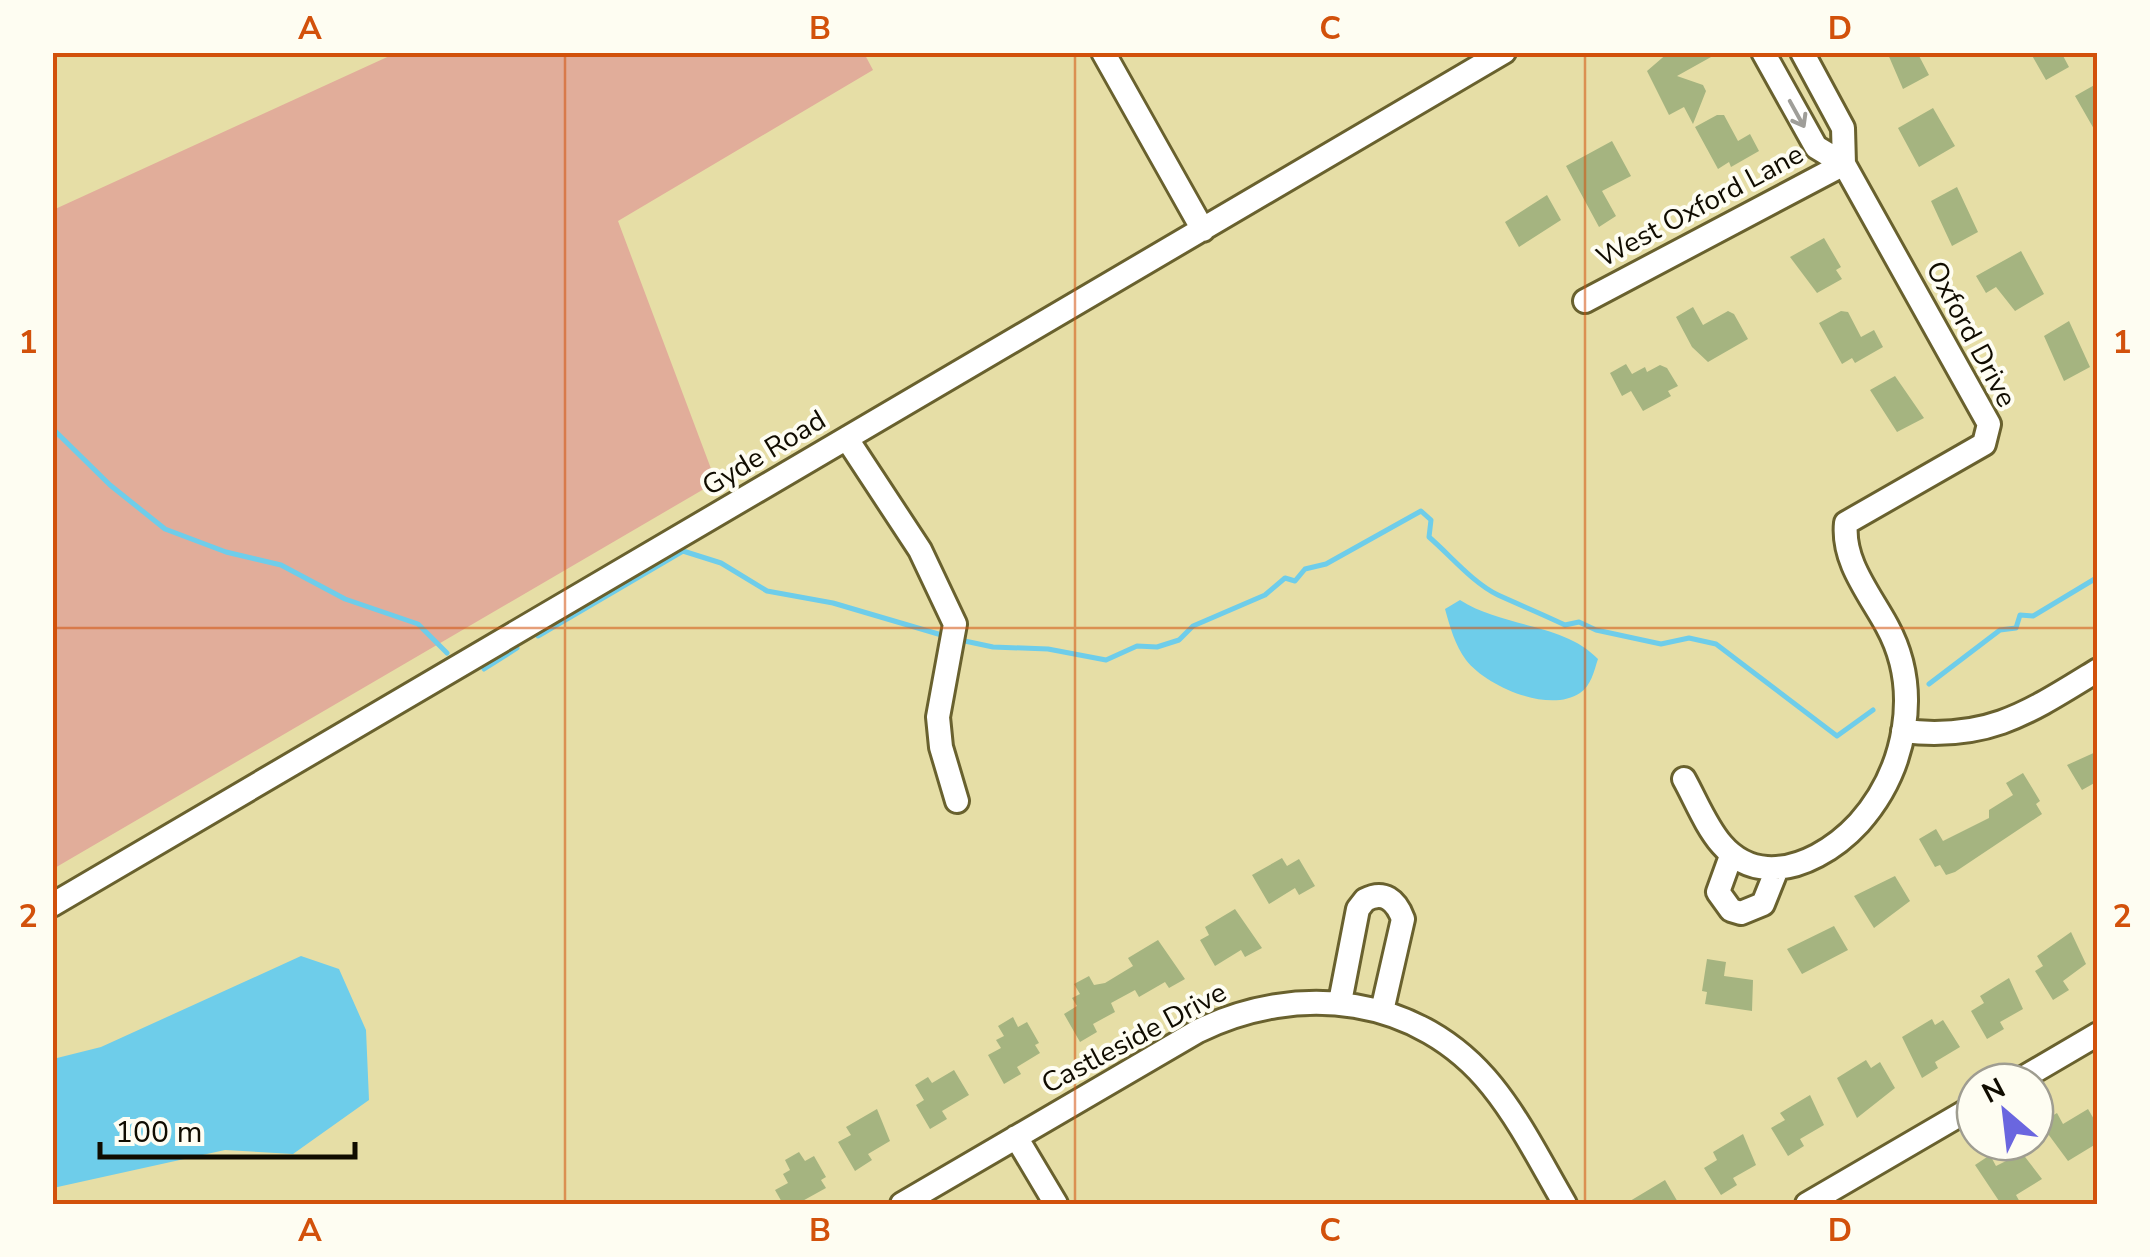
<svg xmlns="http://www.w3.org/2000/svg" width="2150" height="1257" viewBox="0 0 2150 1257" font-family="'Nunito Sans',sans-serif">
<rect width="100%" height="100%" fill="#e6dea6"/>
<path fill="#e1ad9a" d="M864,53L873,70L618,221L716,482L53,869V210L396,53Z"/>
<path fill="#6ecdea" d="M1460,600C1504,628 1564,623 1598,659C1594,671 1591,686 1580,693C1549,714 1486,686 1466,660C1455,645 1450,627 1445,609Z
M301,956L339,969L366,1030L369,1100L293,1154L225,1150L53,1188V1059L101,1047Z"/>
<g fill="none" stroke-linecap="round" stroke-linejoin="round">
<path stroke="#6ecdea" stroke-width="5" d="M52,428L110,485L165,529L226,552L281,565L345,599L418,624L447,653
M538,636L683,551L721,563L767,591L833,603L945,636
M960,640L993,647L1048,649L1106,660L1137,646L1157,647L1179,640L1193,626L1265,595L1285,578L1295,581L1305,569L1326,564L1421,511L1431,520L1429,537C1451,556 1473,583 1498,595C1520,605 1542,614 1565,625L1579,622L1596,630L1661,644L1689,638L1716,644L1837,736L1873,710
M484,669L517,648
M1929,684L2000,630L2016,628L2020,615L2033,616L2098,577"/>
</g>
<path fill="#a5b480" d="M1669,52H1720L1677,76L1703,85L1706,91L1693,124L1684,107L1669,115L1647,71Z
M1887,52H1917L1929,75L1903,89Z
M2030,52H2061L2069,67L2046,80Z
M2098,83V136L2075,96Z
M1933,108L1955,146L1919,167L1898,128Z
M1717,115H1724L1738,141L1750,134L1759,151L1731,167L1729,162L1718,169L1695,127Z
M1612,141L1631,176L1602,191L1616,216L1599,227L1566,166Z
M1957,187L1978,232L1952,246L1931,201Z
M1547,195L1561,220L1519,247L1505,222Z
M1824,238L1841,267L1836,270L1842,279L1817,293L1790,257Z
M2021,251L2044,294L2015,311L1996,287L1986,293L1976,276Z
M1693,307L1703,325L1728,311L1734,314L1748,339L1708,362L1692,347L1676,317Z
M1841,311L1848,312L1861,337L1874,330L1883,347L1855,363L1852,358L1842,364L1819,323Z
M2069,321L2090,367L2064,381L2044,336Z
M1626,364L1632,374L1645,367L1647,372L1660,365L1667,368L1678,386L1668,391L1671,396L1643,411L1631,391L1622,396L1610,373Z
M1895,376L1924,418L1897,432L1870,390Z
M2098,751V781L2082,790L2067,765Z
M2023,773L2040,801L2036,804L2042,814L1955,872L1946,875L1940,865L1935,867L1919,839L1936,829L1943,841L1989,818V810L2013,795L2006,783Z
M1282,858L1287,866L1299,859L1315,886L1299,895L1295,888L1269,904L1252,875Z
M1895,876L1910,901L1874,928L1854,896Z
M1235,909L1262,948L1245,957L1241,950L1215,966L1200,940L1209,935L1205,927Z
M1834,926L1848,950L1802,974L1787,949Z
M2071,932L2086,964L2063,981L2069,990L2053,1000L2035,971L2043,966L2037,956Z
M1158,940L1185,979L1169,988L1165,982L1139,997L1135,990L1111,1003L1115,1012L1093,1024L1097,1032L1080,1042L1064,1014L1077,1006L1072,998L1080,994L1074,984L1089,976L1094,985L1105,983L1133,966L1128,958Z
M1707,959L1726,962L1724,976L1753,980L1752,1011L1705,1004L1707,992L1702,991Z
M2009,978L2023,1009L2000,1022L2004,1029L1987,1039L1971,1011L1984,1003L1980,996Z
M1013,1017L1018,1027L1027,1022L1039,1043L1035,1045L1040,1053L1017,1067L1021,1074L1004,1084L988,1055L1001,1048L996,1040L1004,1036L998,1026Z
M1932,1019L1935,1025L1943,1020L1960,1047L1935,1062L1938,1068L1922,1078L1902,1037Z
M1866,1060L1871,1068L1880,1062L1895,1088L1857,1118L1837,1078Z
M954,1070L969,1095L942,1111L947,1119L930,1129L916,1105L924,1100L915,1085L928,1077L932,1083Z
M1810,1095L1824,1125L1800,1139L1804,1146L1788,1156L1771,1128L1785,1120L1780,1113Z
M877,1109L890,1141L868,1154L872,1160L855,1171L838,1142L851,1135L846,1127Z
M2088,1109L2098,1126L2093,1137L2096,1144L2068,1161L2040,1123L2057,1113L2063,1124Z
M1743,1134L1756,1165L1733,1178L1737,1185L1721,1195L1704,1168L1717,1160L1713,1152Z
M799,1152L805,1161L814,1156L826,1177L821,1180L826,1188L797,1204H783L775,1190L788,1183L783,1174L790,1170L785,1160Z
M2022,1153L2042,1179L2016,1195L2021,1204H2001L1975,1165L1990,1155L1996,1166Z
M1665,1180L1679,1204H1625Z"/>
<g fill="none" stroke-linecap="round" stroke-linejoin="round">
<defs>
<path id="minor" d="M1103,52L1203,230
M1763,52L1816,147L1844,164
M1585,301L1844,164
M847,439L920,550L955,624L938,717L941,747L957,801
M1903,731C1988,741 2028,713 2098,670
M1684,779C1704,815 1719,865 1767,868C1801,870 1836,848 1859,823C1906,770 1922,690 1887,626C1869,593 1842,561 1846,523L1984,444L1989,424L1844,164L1843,128L1802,52
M1731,856L1718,892L1731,910L1741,913L1763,904L1777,869
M52,905L1504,52
M1340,1002L1358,909L1365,900C1384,890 1396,900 1403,919L1382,1011
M2016,1082L2098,1034
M1016,1137L1056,1204
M902,1204L1198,1031C1298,982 1419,995 1492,1086C1521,1122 1542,1165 1565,1204
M1807,1204L1975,1106"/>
</defs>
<use href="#minor" stroke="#69612e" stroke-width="28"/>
<use href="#minor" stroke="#fff" stroke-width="22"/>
</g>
<defs><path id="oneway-shaft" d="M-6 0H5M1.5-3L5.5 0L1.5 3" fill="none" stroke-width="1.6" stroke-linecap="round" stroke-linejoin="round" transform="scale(2.5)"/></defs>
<use stroke="#9f9e99" href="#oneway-shaft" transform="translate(1797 114) rotate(61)"/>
<path fill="none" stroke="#d2510b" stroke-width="2.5" stroke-opacity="0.55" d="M565,52V1204M1075,52V1204M1585,52V1204M52,628H2098"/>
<g text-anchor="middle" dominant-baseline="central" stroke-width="8" stroke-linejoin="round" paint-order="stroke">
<g font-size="28" fill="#100c00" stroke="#fefdf2">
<text transform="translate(1700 206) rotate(-28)">West Oxford Lane</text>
<text transform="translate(1971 334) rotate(62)">Oxford Drive</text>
<text transform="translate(764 453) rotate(-31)">Gyde Road</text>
<text transform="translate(1134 1038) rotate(-28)">Castleside Drive</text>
</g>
</g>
<rect width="2150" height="1257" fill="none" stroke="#fefdf2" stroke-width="110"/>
<g transform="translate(2005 1112) rotate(332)"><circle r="48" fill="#fefdf2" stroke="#9f9d91" stroke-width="2.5"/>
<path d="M0-8L18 38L0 25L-18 38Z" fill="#6a66df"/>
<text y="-15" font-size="28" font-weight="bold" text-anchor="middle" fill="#100c00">N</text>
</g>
<path d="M100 1142v15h255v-15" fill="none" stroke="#100c00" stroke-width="5"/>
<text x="115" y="1142" font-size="30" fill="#100c00" stroke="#fefdf2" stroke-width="8" paint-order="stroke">100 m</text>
<rect x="55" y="55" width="2040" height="1147" fill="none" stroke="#d2510b" stroke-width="4"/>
<g font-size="32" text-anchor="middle" font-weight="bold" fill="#d2510b">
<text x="310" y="39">A</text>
<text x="820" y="39">B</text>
<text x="1330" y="39">C</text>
<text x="1840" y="39">D</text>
<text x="28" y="353">1</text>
<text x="2122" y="353">1</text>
<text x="28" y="927">2</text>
<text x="2122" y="927">2</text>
<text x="310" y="1241">A</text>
<text x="820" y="1241">B</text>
<text x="1330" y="1241">C</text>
<text x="1840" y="1241">D</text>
</g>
</svg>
